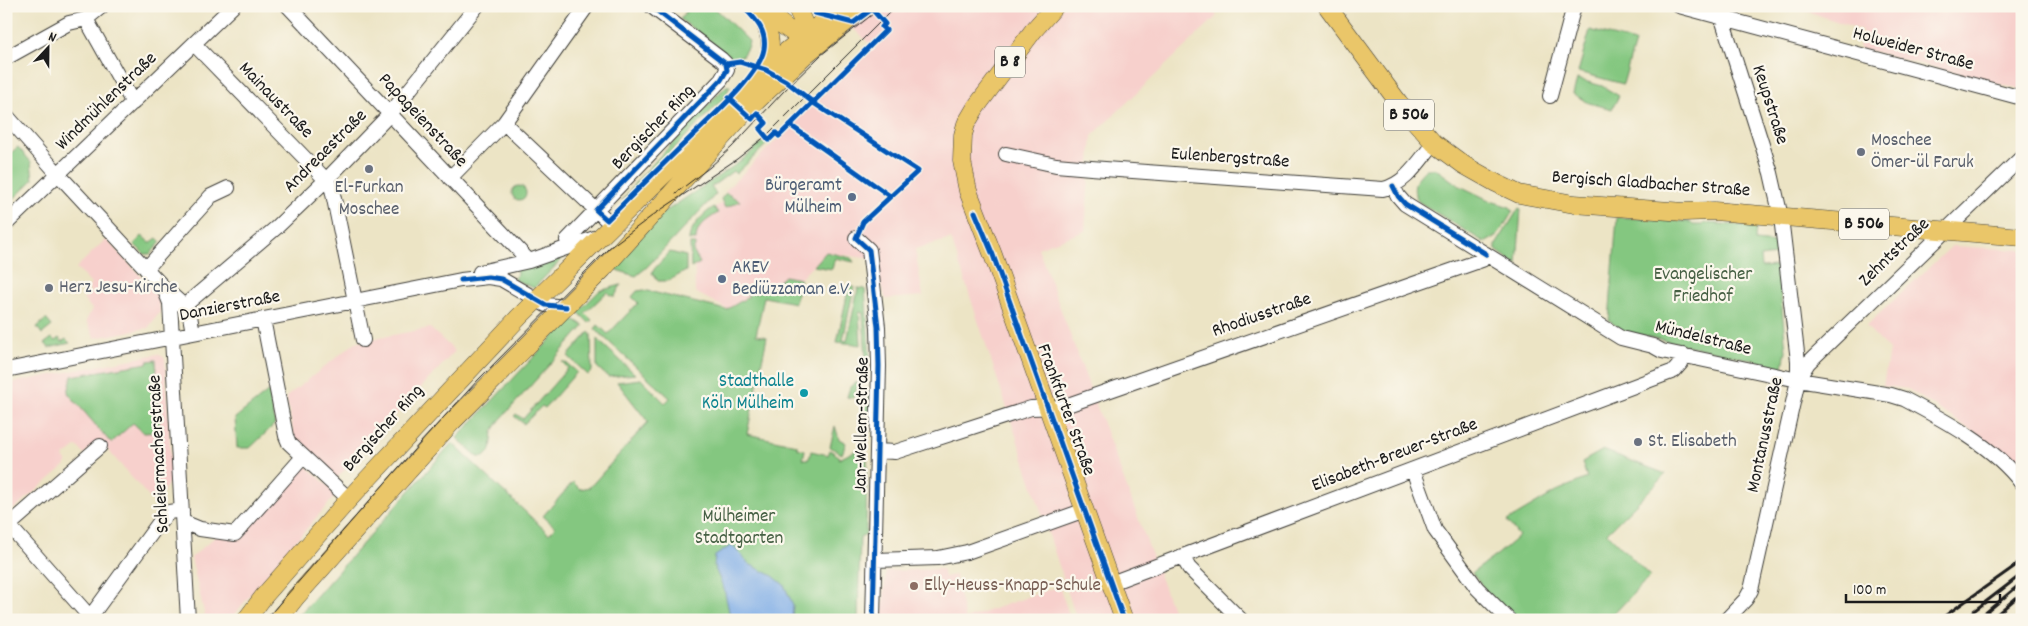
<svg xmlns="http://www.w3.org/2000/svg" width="2028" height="626" viewBox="0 0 2028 626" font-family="Dekko,sans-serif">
<rect width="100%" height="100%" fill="#fbf7ec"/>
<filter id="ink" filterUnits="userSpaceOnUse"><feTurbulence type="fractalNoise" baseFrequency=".02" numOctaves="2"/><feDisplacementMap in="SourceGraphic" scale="10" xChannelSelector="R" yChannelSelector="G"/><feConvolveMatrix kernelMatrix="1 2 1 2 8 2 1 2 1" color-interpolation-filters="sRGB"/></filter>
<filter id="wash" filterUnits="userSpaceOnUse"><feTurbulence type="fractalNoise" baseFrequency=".0096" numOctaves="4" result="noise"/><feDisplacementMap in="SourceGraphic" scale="20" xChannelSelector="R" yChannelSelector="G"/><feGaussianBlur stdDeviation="1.12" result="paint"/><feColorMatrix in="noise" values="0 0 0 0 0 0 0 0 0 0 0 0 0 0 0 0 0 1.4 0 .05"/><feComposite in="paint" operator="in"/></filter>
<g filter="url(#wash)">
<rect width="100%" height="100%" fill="#ece4c5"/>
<path fill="#f7d0cc" d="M829,6H1204L1207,10L1210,8L1217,16L1092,136L1085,231L1038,248L1176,620H1077L951,239L915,249L923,296L886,299L871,259L826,252L800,279L784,276L765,293L748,297L727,309L695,292L694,226L709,211L732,197L725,191L871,45Z
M1792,6H2022V90L1859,48L1862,30Z
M106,239L159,295L160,312L148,328L95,338L86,321L92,309L83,299L91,292L88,288L91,284L76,268Z
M1952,246L2022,250V468L1977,434L1908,389L1883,386L1889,350L1866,326Z
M430,328L455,351L337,478L295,441L286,397L356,342Z
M158,354L165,358L172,479L154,503L99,440L84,454L77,446L63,457L66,461V465L14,509H10L6,505V384Z
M303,463L337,494L273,567L230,620H206L191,558L217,535L238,539Z
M942,569L944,577L955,575L965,619L1059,586L1071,620H882L886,571Z"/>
<path fill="#84c780" stroke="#50724e" d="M690,6H713L749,41L748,46L742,56L731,57L680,19Z
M1590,30L1635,42L1623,84L1578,72Z
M1577,79L1602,86L1619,96L1612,109L1589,103L1573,94Z
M726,86H730L725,97L622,201L636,182Z
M765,140L768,143L736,174L733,171L711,187L716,194L647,267L636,276L616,270L614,266L660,215L738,163Z
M18,147L31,162L33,180L6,206V157Z
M1426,169H1436L1458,185L1491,201L1510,207L1513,211C1506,222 1498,240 1484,242L1419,202C1410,189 1415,179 1426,169Z
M512 193a7 7 0 1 1 14 0a7 7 0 1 1-14 0Z
M726,193L740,201L725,208L721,199Z
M714,207L718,213C707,220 696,226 696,240H689C689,228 704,213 714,207Z
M1519,208L1521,209L1517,265L1496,250V245Z
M1617,217L1690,222L1693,225H1703L1704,223L1756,226L1755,241L1776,243L1777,255L1760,257L1761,267L1778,266L1786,351L1783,367L1624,331L1609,321Z
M142,236L150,243L157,238L161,242L150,254H144L134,244Z
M690,244H696L693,251L700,263L691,268Z
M670,252L686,256V271L668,281H658L652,273L655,268Z
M826,252L851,258L854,262L835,258L832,269L814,266Z
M566,255L534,288L515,280L517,273L516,269Z
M784,276L800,279L795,303L764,297L756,335L767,337L747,434L797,445V448L805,450L803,459H809L811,451L828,455L830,450L840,457L839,459L861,448V460L867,459L866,534L860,537L858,620H295L452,443L549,534L555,527L543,516L573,482L580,489L590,487L648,422L617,382L641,379L665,403L670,398L595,329L598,325L608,334L638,303L632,297L637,291L644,290L726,310L748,297V293H758V287H772Z
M621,285L615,296H612L607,292L585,313L592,320L589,323L578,312L599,291Z
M849,286L854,287L843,340L847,341L858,288L865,289L870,358H866L863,313L859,312L861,345L837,342Z
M46,319L52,326L42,334L37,327Z
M575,320L584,326L500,420L493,431L491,450L484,457H478L457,438L566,323Z
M589,332L591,334L592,371L588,375L568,356Z
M52,338L55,341L59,338L62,342L66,339L70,343L49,348L45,343Z
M597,339L635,374L608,377L597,367Z
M156,360L160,432L144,433L133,423L111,443L68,393L72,376L148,363V361Z
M562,362H565L577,372L545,408L542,406L524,424L514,416L516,414L523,419L568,368Z
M854,383H859L853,398L847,397L850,387Z
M269,391L275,424L250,448H237L235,418Z
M866,391H870V415H865V407H863Z
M835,426L839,439L846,443L842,454L830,447Z
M1603,450L1666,474L1607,533L1650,576L1608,620H1517L1484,589L1472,573L1498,554L1519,536L1507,521L1559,490L1587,478L1582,462Z"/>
<path fill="#7dace7" stroke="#4c6482" d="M732,545L749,564L773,576L784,585L793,605L792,620H731L724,589L714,566L715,556Z"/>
</g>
<g filter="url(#ink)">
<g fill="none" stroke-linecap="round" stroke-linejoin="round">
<defs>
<path id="minor" d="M288,6L529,261
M1679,6L2022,98
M1718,6L1771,173L1781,217L1798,361V380L1751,590L1746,599L1726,620
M86,19L133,103
M194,44L326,180L332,189L363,340
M6,58L69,23L86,19L102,6
M1550,96L1574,6
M6,115L59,175L164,288L184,306L190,316L193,333
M504,123L612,225
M1006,154L1056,165L1091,168L1383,189C1406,184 1419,161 1434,143
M450,178L504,123L587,6
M1393,186L1398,196L1405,204L1621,338L1653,346L1662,351L1798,380L1891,395L1904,399C1944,420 1995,447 2022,484
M6,224L233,6
M856,238L869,250L878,327L879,366L873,620
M570,247L567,240L721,80L727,70L726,64L721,59L651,6
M146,269L211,196L228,188
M480,272L529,261L600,236
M164,288L170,303L188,620
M184,306L277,227L326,180L390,114L477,6
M263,319L286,436L289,443L349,499
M6,370L461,280L488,277L501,279L546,305L566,307
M1798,379L1808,363L2022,157
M878,451L895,452L1031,408L1062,407L1482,260L1486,254
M1413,470L1435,530L1477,588L1509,620
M6,522L90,617
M183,522L200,529L235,534L303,457
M6,528L100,446
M1182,556L1189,568L1241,620
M875,560L938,558L967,552L1085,510
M1111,583L1674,371L1681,363L1684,355
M88,620L159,523L169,512L182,510"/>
<path id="major" d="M757,6C768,27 776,46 764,69
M796,6L812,42
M1055,6L1033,31L976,107L966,124L963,135L962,161L968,191L993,255L1124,620
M1327,6L1399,103L1434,143L1464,165L1496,183L1519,194L1574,204L1684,212L1714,211L2022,237
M761,7L785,27L810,44
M246,620L264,596L349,499L519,317L711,128L778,58L843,6
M278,620L296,597L451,423L603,269L745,112L805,55L866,6"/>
</defs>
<use href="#minor" stroke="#3b3a35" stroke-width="16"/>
<use href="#major" stroke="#3b3a35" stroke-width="19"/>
<use href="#minor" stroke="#fff" stroke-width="14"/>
<use href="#major" stroke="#eac669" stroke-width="18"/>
<path stroke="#1c1c1c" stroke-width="1" d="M676,193L710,167L732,147L783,92L821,55L883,6
M265,620L420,443L479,379L609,248L656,213L737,159L766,136L896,6"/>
<path stroke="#1c1c1c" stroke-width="3" d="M1939,620L2022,561
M1962,620L2022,574
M1977,620L2019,585
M1990,620L2022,593
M2020,620L2022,618"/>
<defs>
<path id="cycleway" d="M651,6L726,64
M726,64L740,62L766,70L786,81L815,104L918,171L863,222L856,238L869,250L878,327L879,366L873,620
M726,64L727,70L721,80L596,210L607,220C633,194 659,168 686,142C706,122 760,76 764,49C767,30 755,19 743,6
M729,98L752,119L757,113L766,123L760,129L769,140L776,133L779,136L886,30L882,27L885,24L872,9L853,23L815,13V6
M790,125L890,196
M1393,186L1398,196L1405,204L1486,254
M975,212L993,255L1124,620
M461,280L488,277L501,279L546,305L566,307"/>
</defs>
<use href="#cycleway" stroke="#fbf7ec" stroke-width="8"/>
<use href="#cycleway" stroke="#0057b8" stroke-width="5"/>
</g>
</g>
<g fill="#6b7280" stroke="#fbf7ec" stroke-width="2">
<circle cx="1861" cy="152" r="5"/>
<circle cx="369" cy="169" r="5"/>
<circle cx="49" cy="288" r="5"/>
<circle cx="1638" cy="442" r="5"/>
</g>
<g fill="#5c6f8a" stroke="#fbf7ec" stroke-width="2">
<circle cx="852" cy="197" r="5"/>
<circle cx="722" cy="279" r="5"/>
</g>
<circle fill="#0f9aa8" stroke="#fbf7ec" stroke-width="2" cx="804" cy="393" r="5"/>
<circle fill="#8d6e63" stroke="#fbf7ec" stroke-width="2" cx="914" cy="586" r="5"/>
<g text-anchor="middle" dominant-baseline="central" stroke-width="4.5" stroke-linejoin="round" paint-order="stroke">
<g fill="#fbf7ec" stroke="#5f5e5a" stroke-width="1">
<rect x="995" y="46.5" width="30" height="31" rx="4"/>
<rect x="1384" y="99.5" width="50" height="31" rx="4"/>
<rect x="1839" y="208.5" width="50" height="31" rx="4"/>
</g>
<g font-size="18" font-weight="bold" fill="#1c1c1c">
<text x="1010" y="62">B 8</text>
<text x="1409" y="115">B 506</text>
<text x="1864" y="224">B 506</text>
</g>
<g font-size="19" fill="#1c1c1c" stroke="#fbf7ec">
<text transform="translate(1913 50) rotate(15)">Holweider Straße</text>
<text transform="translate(275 101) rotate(46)">Mainaustraße</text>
<text transform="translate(107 102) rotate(-44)">Windmühlenstraße</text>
<text transform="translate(1769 105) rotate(72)">Keupstraße</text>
<text transform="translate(422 121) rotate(47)">Papageienstraße</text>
<text transform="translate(654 128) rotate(-46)">Bergischer Ring</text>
<text transform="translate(326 152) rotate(-45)">Andreaestraße</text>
<text transform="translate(1230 159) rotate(4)">Eulenbergstraße</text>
<text transform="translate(1651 185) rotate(4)">Bergisch Gladbacher Straße</text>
<text transform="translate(1895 253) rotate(-44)">Zehntstraße</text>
<text transform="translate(230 307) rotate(-11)">Danzierstraße</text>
<text transform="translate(1262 316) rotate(-19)">Rhodiusstraße</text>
<text transform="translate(1703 339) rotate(14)">Mündelstraße</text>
<text transform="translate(1065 410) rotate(70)">Frankfurter Straße</text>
<text transform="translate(863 425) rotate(-89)">Jan-Wellem-Straße</text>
<text transform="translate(384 429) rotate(-48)">Bergischer Ring</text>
<text transform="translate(1766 435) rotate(-78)">Montanusstraße</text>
<text transform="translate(160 454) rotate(-93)">Schleiermacherstraße</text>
<text transform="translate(1395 456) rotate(-21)">Elisabeth-Breuer-Straße</text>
</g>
<g font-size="19" fill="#5b616d" stroke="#fbf7ec" text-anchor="start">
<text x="1871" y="141">Moschee<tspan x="1871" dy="22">Ömer-ül Faruk</tspan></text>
<text x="369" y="188" text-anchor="middle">El-Furkan<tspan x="369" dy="22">Moschee</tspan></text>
<text x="59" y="288">Herz Jesu-Kirche</text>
<text x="1648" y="442">St. Elisabeth</text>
</g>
<g font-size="19" fill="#4e5e75" stroke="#fbf7ec" text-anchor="end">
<text x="842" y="186">Bürgeramt<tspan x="842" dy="22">Mülheim</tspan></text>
<text x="732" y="268" text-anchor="start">AKEV<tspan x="732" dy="22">Bediüzzaman e.V.</tspan></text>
</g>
<g font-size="19" fill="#466044" stroke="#fbf7ec">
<text x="1703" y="275">Evangelischer<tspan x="1703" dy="22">Friedhof</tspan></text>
<text x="739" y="517">Mülheimer<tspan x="739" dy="22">Stadtgarten</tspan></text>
</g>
<g font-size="19" fill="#0d838f" stroke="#fbf7ec" text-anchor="end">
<text x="794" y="382">Stadthalle<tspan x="794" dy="22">Köln Mülheim</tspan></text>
</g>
<g font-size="19" fill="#785e54" stroke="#fbf7ec" text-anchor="start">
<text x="924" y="586">Elly-Heuss-Knapp-Schule</text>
</g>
</g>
<rect width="2028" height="626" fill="none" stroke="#fbf7ec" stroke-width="25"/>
<g transform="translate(48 48) rotate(22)" stroke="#fbf7ec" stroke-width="4" paint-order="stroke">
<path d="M0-4L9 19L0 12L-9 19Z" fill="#1c1c1c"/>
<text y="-8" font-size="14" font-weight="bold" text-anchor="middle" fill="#1c1c1c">N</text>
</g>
<path d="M1846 594v8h154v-8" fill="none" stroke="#1c1c1c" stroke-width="2.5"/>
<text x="1853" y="594" font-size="15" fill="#1c1c1c" stroke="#fbf7ec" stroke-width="4" paint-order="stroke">100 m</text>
</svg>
